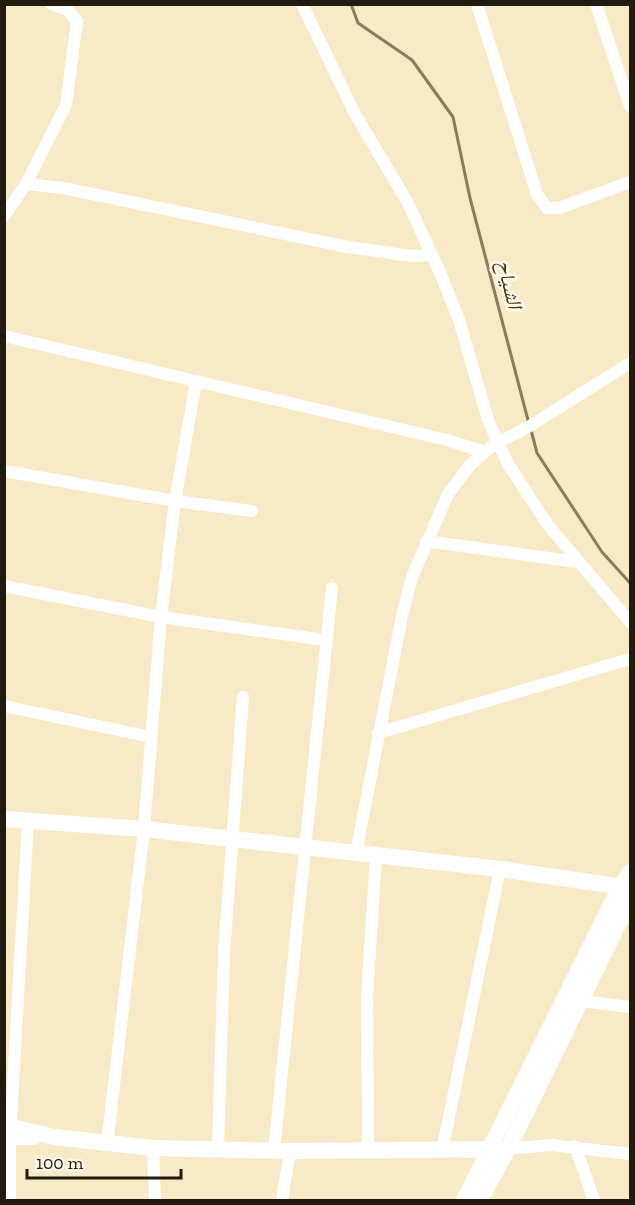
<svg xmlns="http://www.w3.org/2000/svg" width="635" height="1205" viewBox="0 0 635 1205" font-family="'Zilla Slab','Noto Naskh Arabic',serif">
<rect width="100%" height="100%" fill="#f9eac7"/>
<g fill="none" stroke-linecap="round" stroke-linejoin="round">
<path stroke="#877b60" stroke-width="3" d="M351,4L358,23L412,60L453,117L470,198L529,424
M531,430L537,453L602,552L630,583"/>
<path stroke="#fff" stroke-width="12" d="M302,4L354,112L408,203L441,275L459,320L488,420L508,464L548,525L630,622
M477,4L537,194L547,208H559L630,182
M596,4L630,106
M26,184L63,188L348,247L412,256L431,255
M4,216L26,184L66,105L77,21L68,10L51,4
M4,336L447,440L485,452
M4,471L175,501L252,511
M426,541L577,562
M4,586L161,617L325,640
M4,706L151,737
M378,733L630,659
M356,853L402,616L412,577L448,494L471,464L492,446L530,426L630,363
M582,1001L630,1007
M107,1145L144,829L161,617L175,501L196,382
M575,1146L594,1200
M153,1148L155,1200
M218,1149L224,953L243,697
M508,1149L550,1145L630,1154
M274,1150L332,588
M368,1150L367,996L376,856
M442,1151L500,869
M10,1200V1137L28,821
M282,1200L290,1151"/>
<path stroke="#fff" stroke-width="16" d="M4,819L144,829L500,869L630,888
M4,1125L54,1137L153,1148L290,1151L508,1149
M4,1137H34
M464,1200L621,885L630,872
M480,1200L508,1149L630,900"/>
</g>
<g text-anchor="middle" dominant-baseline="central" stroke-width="6" stroke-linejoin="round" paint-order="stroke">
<g font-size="21" font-style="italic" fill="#463609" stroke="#fef8ea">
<text transform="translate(510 284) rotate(76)">الشياح</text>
</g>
</g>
<rect width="635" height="1205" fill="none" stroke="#201b0e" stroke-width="12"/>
<path d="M27 1169v9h154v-9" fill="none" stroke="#201b0e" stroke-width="3"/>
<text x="36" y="1169" font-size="18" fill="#201b0e" stroke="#fef8ea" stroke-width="4.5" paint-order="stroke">100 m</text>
</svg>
